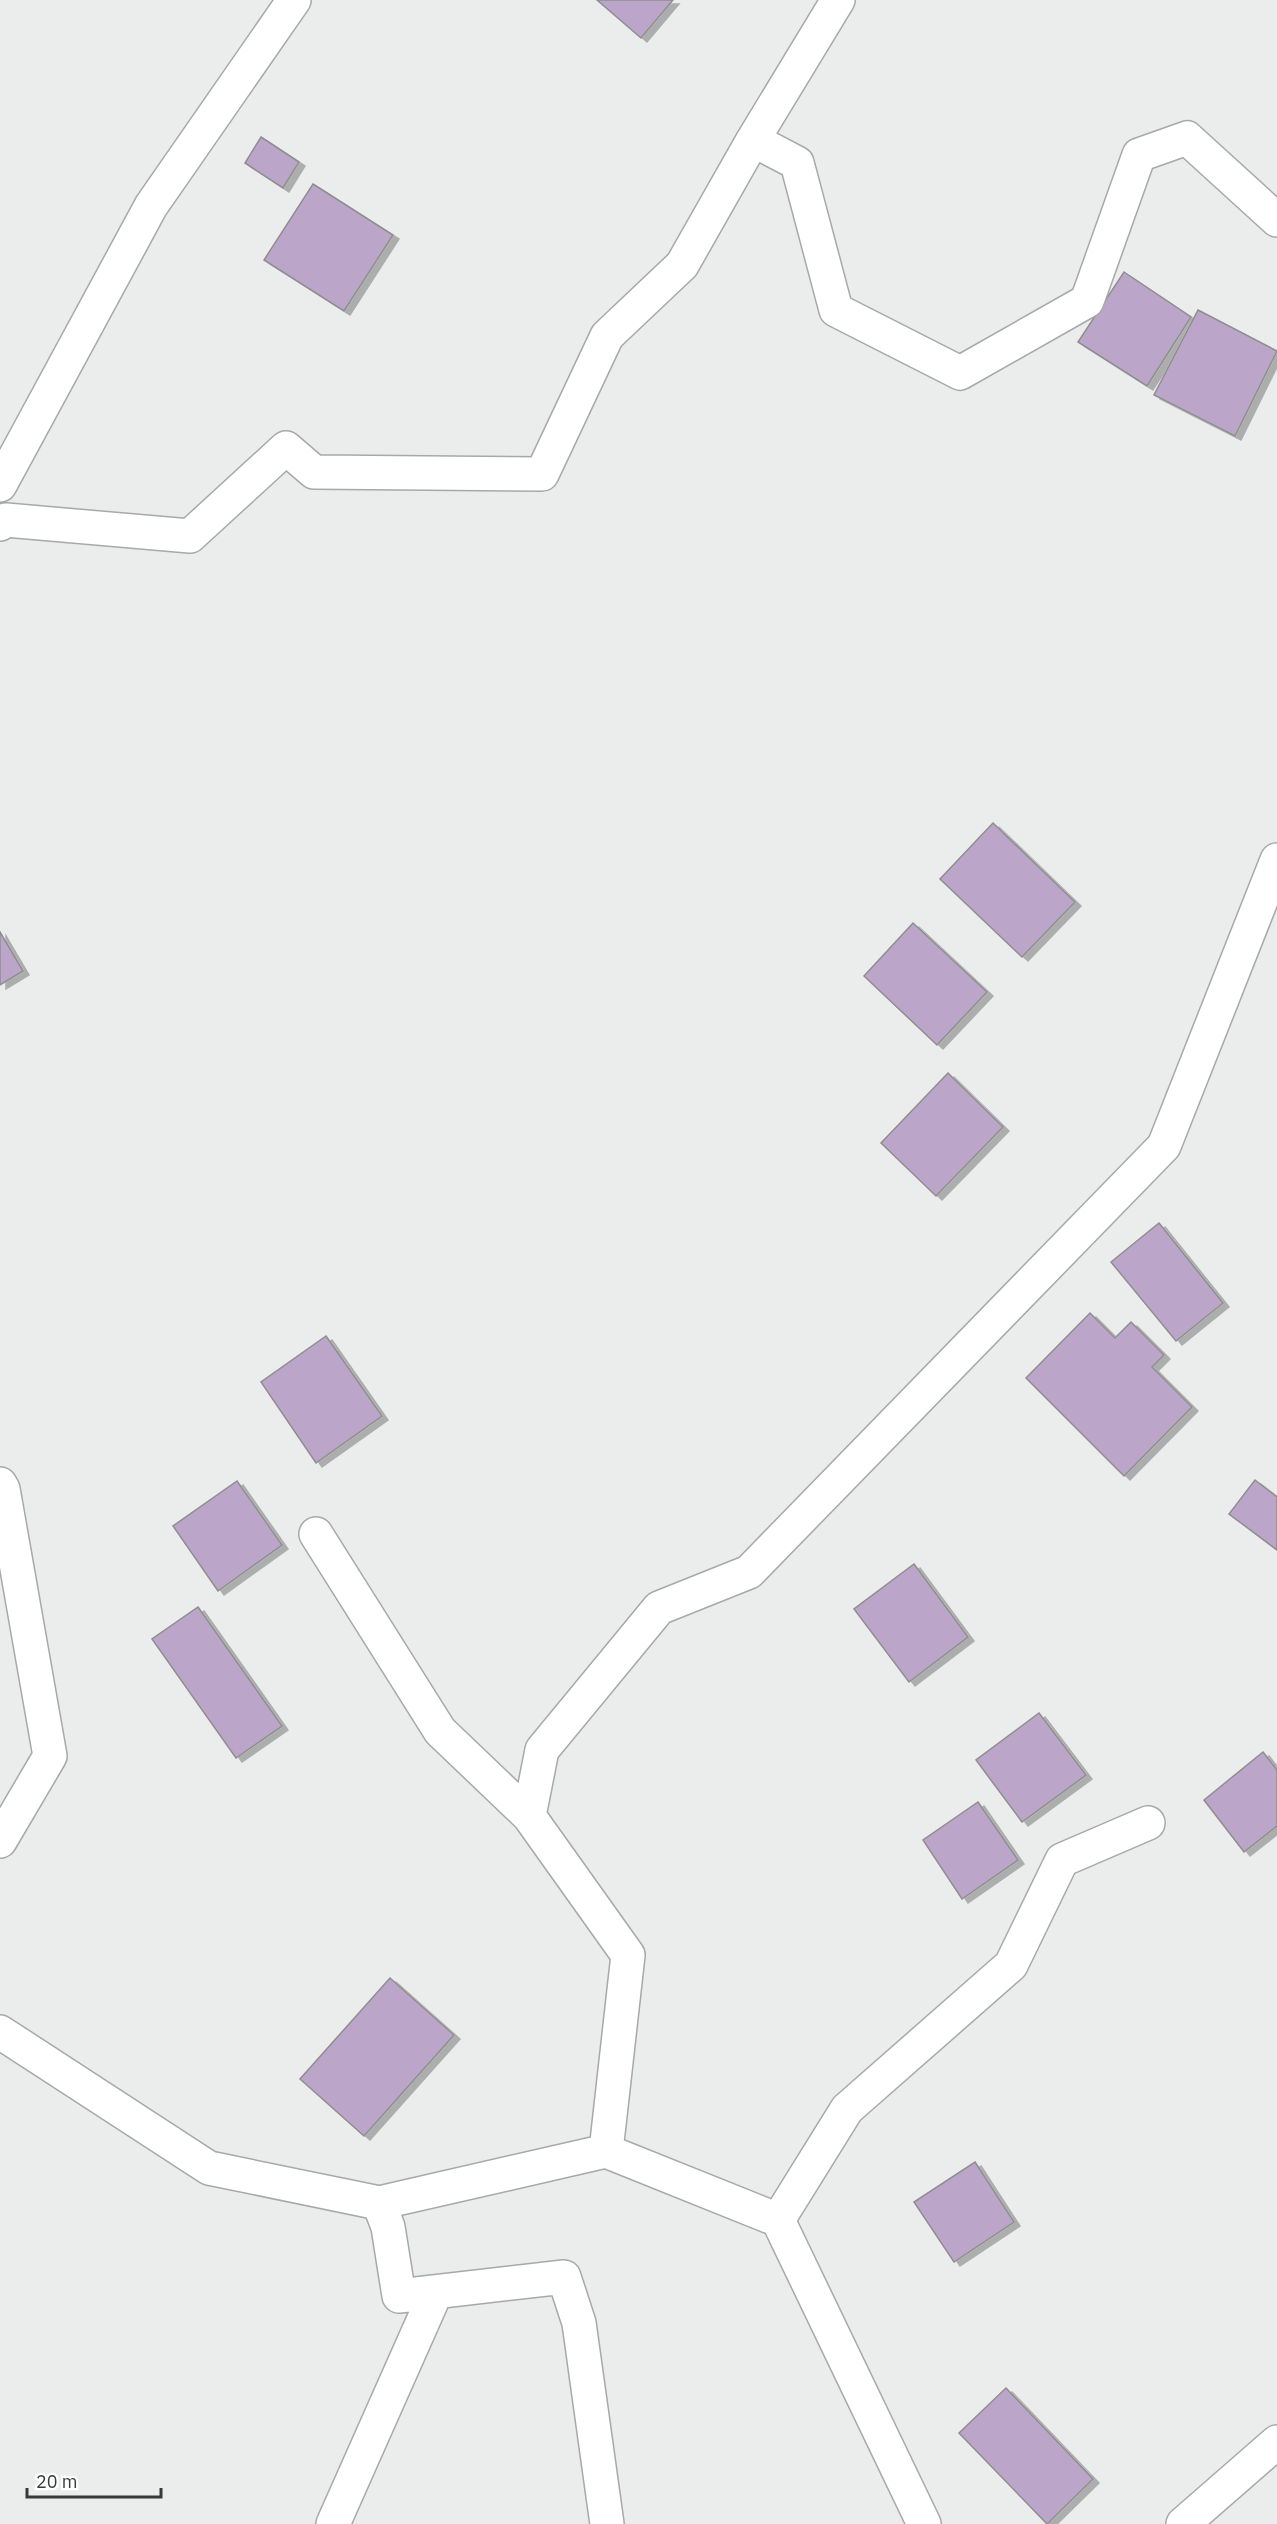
<svg xmlns="http://www.w3.org/2000/svg" width="1277" height="2524" viewBox="0 0 1277 2524" font-family="'IBM Plex Sans',sans-serif">
<defs>
<filter id="shadow"><feDropShadow dx="6" dy="4" stdDeviation="0" flood-color="#0004"/></filter>
</defs>
<rect width="100%" height="100%" fill="#ebecec"/>
<path fill="#bba6ca" stroke="#8f8e8f" stroke-width="1.5" filter="url(#shadow)" d="M597,0H673L641,38Z
M261,137L299,162L283,188L245,163Z
M313,184L393,235L344,311L264,260Z
M1124,272L1191,317L1147,386L1078,342Z
M1198,310L1277,351L1235,436L1154,395Z
M993,823L1075,902L1022,957L940,879Z
M913,923L987,992L937,1045L864,976Z
M0,932L23,971L0,985Z
M948,1073L1003,1127L936,1196L881,1143Z
M1159,1223L1223,1303L1176,1341L1111,1262Z
M1090,1313L1115,1338L1131,1322L1164,1355L1152,1367L1192,1407L1124,1476L1026,1378Z
M326,1336L382,1416L316,1463L261,1382Z
M1255,1480L1277,1497V1550L1229,1514Z
M237,1481L282,1545L218,1591L173,1526Z
M914,1564L968,1637L909,1682L854,1609Z
M198,1607L282,1726L236,1758L152,1639Z
M1039,1713L1086,1775L1022,1822L976,1760Z
M1263,1752L1277,1770V1826L1244,1852L1204,1800Z
M978,1802L1018,1860L962,1899L923,1840Z
M390,1978L454,2035L364,2136L300,2079Z
M975,2162L1014,2222L954,2262L914,2202Z
M1006,2388L1093,2479L1047,2524L959,2433Z"/>
<g fill="none" stroke-linecap="round" stroke-linejoin="round">
<defs>
<path id="minor" d="M753,140L838,0
M0,485L151,206L294,0
M0,524L6,520L190,536L286,448L314,472L542,474L607,336L682,265L753,140L797,163L836,310L960,373L1087,301L1139,155L1187,138L1277,220
M0,1484L3,1489L50,1756L0,1841
M316,1534L440,1731L529,1816L628,1955L606,2151
M529,1816L542,1750L659,1608L749,1572L1164,1146L1277,860
M0,2032L209,2168L379,2203L388,2227L399,2296L564,2277L579,2323L607,2524
M379,2203L606,2151L778,2220
M333,2524L436,2292
M924,2524L778,2220L847,2109L1011,1965L1062,1860L1148,1823"/>
<path id="tertiary" d="M1183,2524L1277,2442"/>
</defs>
<use href="#minor" stroke="#a7a8a9" stroke-width="36"/>
<use href="#tertiary" stroke="#a7a8a9" stroke-width="36"/>
<use href="#minor" stroke="#fff" stroke-width="33"/>
<use href="#tertiary" stroke="#fff" stroke-width="33"/>
</g>
<path d="M27 2488v9h134v-9" fill="none" stroke="#383939" stroke-width="3"/>
<text x="36" y="2488" font-size="18" fill="#383939" stroke="#ffffff" stroke-width="4.5" paint-order="stroke">20 m</text>
</svg>
